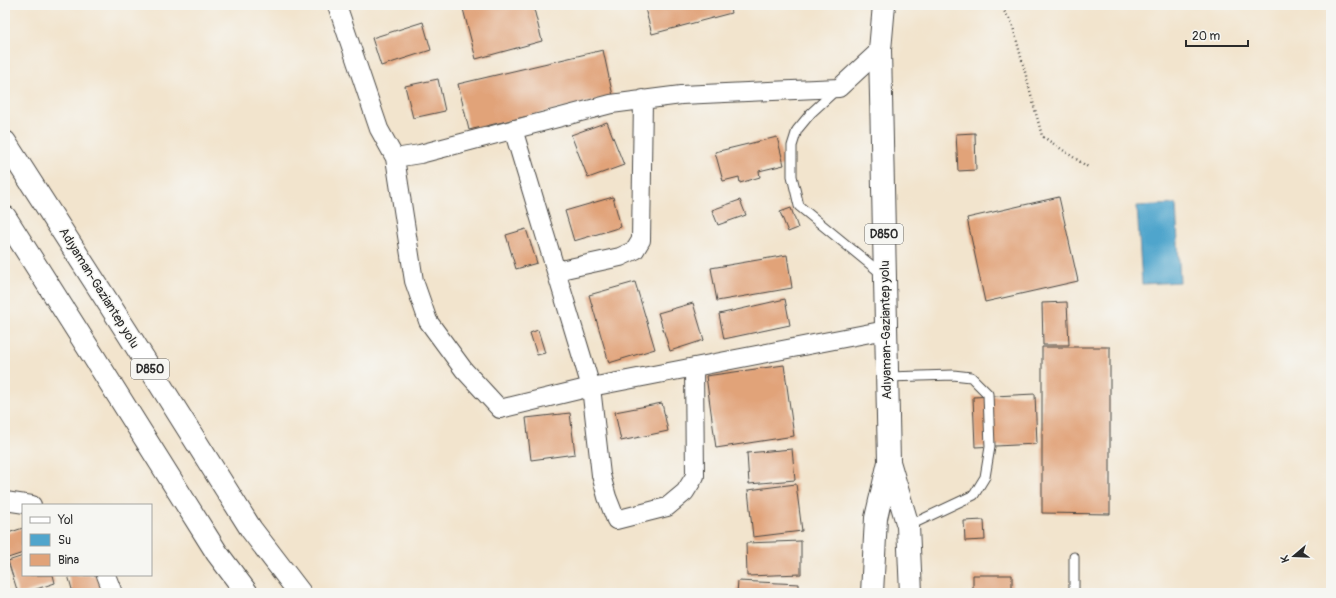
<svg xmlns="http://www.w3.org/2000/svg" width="1336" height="598" viewBox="0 0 1336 598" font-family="Pangolin,sans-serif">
<rect width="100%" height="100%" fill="#f6f6f2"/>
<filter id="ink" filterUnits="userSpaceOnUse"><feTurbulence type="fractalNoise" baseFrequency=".025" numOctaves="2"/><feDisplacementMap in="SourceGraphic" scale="8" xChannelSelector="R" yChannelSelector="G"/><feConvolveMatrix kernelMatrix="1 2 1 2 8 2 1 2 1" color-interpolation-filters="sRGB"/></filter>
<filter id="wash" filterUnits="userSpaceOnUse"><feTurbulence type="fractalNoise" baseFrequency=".012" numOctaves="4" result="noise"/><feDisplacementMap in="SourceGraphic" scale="16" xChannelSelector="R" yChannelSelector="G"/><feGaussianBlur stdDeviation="0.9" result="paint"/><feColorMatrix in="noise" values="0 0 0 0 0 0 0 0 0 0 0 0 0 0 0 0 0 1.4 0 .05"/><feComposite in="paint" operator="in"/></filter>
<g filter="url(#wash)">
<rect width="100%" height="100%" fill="#f2e4cd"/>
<path fill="#50a5cc" stroke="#3e687c" d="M1176,204L1180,282L1142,284L1137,206Z"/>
<g id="blocks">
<path fill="#e1a379" d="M462,5H533L542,41L476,59Z
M644,5H729L731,13L652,34Z
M423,22L431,50L381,66L372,38Z
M603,50L613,96L469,130L458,84Z
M438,79L445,111L413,118L405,86Z
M607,122L624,165L588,178L571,135Z
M975,133L976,170L958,171L956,134Z
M777,137L784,165L759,171L760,177L740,183L739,177L723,181L715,152Z
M613,197L621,227L574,241L565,211Z
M1059,197L1078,281L985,302L967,218Z
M740,200L746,215L718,225L712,210Z
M791,208L798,228L788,232L780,212Z
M526,229L537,263L516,269L506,235Z
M787,255L792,288L717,301L711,268Z
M635,282L655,349L609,363L589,295Z
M785,299L790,325L724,339L719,314Z
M1067,302L1069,345H1043L1042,303Z
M693,303L704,340L670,351L658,313Z
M538,330L545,353L537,355L530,333Z
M1042,347H1110V514L1042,513Z
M784,365L794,436L716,448L706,376Z
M1035,394L1037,444L975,447L973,397Z
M662,403L668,431L621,441L615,412Z
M570,413L575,454L531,460L526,418Z
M792,449L795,480L749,484L747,453Z
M796,484L802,531L753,537L748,490Z
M984,520L985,540L965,541L964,521Z
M23,528V553L5,559V534Z
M801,541V574L747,576L746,543Z
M23,556V575H53L55,583L24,593H18L8,561Z
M68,575H99L103,592L73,593Z
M973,575H1012V593H973Z
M738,581L799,584V593H737Z"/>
</g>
</g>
<g filter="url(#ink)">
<use href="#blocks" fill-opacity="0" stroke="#494743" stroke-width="1"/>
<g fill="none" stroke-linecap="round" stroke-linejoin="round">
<defs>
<path id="lane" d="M836,90L811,113L797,130L792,146V176L799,206L882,274
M888,377L953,375L971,377L988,394L990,447L985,477L974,495L908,526
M1074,593V557"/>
<path id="street" d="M337,5L379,129L395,158L420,154L611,104L681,95L839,88L880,50
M513,129L591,387L601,475L607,497L616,520L667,507L685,492L695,476L694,367
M395,158L414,281L428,321L464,370L500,409L591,387L886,330
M556,271L620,257L635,250L641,240L643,99
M5,501L32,505
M106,575L113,593"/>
<path id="primary" d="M884,5L880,50L889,462
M872,593L876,518L889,462L908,526L911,593"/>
<path id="highway" d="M5,142L127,332L251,529L300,593
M5,217L92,354L217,553L247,593"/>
</defs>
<use href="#lane" stroke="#494743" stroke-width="11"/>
<use href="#street" stroke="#494743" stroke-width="20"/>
<use href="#primary" stroke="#494743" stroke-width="24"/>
<use href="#highway" stroke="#494743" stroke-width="24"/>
<path stroke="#494743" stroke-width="2.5" stroke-dasharray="1 3" stroke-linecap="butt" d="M1000,5L1012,23L1042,136L1088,167"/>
<use href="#lane" stroke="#fff" stroke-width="9"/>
<use href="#street" stroke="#fff" stroke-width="18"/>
<use href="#primary" stroke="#fff" stroke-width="22"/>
<use href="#highway" stroke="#fff" stroke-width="22"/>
</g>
</g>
<g text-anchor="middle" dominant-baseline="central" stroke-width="3" stroke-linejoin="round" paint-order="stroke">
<g fill="#f6f6f2" stroke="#686867" stroke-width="1">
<rect x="865" y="224" width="38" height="20" rx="3"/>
<rect x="131" y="359" width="38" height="20" rx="3"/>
</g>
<g font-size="12" font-weight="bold" fill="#2b2b2b">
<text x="884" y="234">D850</text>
<text x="150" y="369">D850</text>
</g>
<g font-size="13" fill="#2b2b2b" stroke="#f6f6f2">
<text transform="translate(99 288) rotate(58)">Adıyaman-Gaziantep yolu</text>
<text transform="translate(886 330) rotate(-91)">Adıyaman-Gaziantep yolu</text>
</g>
</g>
<rect width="1336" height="598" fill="none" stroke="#f6f6f2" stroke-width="20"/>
<rect x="22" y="504" width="130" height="72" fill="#f6f6f2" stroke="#a5a5a2"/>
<rect x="30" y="517" width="20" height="6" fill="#ffffff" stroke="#a5a5a2"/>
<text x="58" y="524" font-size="12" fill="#2b2b2b">Yol</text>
<rect x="30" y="534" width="20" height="12" fill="#50a5cc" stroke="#a5a5a2"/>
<text x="58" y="544" font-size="12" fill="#2b2b2b">Su</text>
<rect x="30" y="554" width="20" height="12" fill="#e1a379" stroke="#a5a5a2"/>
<text x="58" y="564" font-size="12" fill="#2b2b2b">Bina</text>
<g transform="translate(1294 556) rotate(251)" stroke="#f6f6f2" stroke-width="3" paint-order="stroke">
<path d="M0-3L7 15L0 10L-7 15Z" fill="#2b2b2b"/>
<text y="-6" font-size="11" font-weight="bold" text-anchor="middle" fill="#2b2b2b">K</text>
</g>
<path d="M1186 40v6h62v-6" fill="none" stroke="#2b2b2b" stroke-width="2"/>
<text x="1192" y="40" font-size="12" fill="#2b2b2b" stroke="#f6f6f2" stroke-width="3" paint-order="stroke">20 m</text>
</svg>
